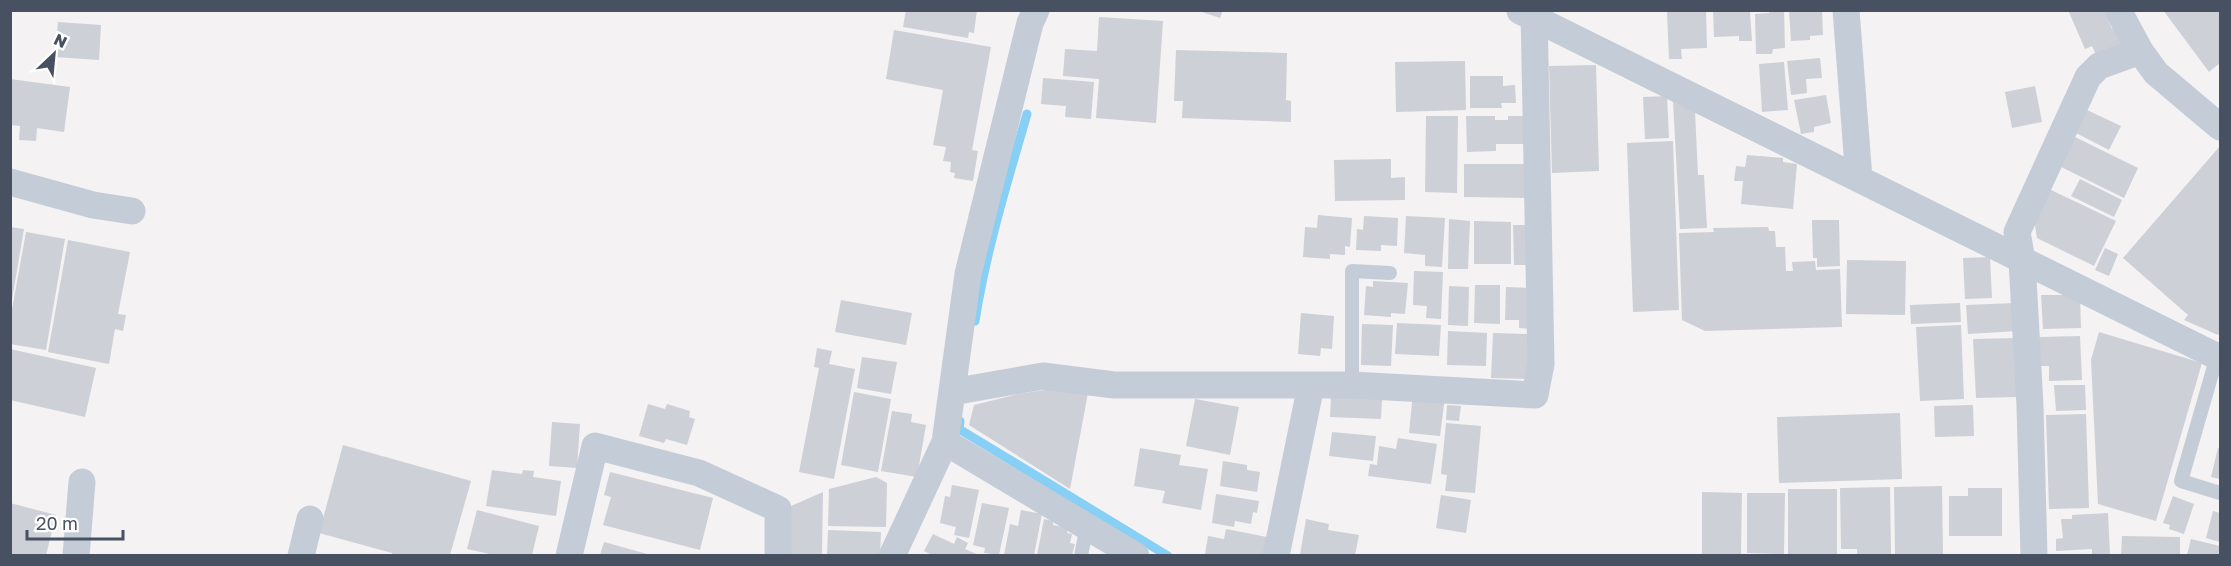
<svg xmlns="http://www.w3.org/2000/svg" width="2231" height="566" viewBox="0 0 2231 566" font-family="'Golos Text',sans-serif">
<rect width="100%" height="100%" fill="#f4f2f2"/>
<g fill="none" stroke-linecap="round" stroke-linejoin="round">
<path stroke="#87cff5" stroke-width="9" d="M975,321C986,251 1007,183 1027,114
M960,421L959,429L1168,556"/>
</g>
<path fill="#cdd0d6" d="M906,10H977L974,33L969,32L968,38L903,27Z
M1196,10H1223L1220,18Z
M1706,10L1707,48L1681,49L1682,59H1669L1667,12Z
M1713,10L1750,12L1752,41H1739V36L1714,37Z
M1769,10H1784L1785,48L1773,49L1772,54H1756L1755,14L1769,13Z
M1789,10H1822L1823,35L1810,36V40L1791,41Z
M2068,10H2104L2112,29L2118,26L2127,46L2098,59L2092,46L2085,49Z
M2163,10H2220V63L2209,72Z
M1099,17L1163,21L1156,123L1096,118L1099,79L1063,76L1065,49L1097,51Z
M58,22L101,25L99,60L55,57Z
M894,30L991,47L972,150L978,151L973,181L954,178L955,173L950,172L951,162L943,161L946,147L933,145L943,90L886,79Z
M1176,50L1287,53L1286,100L1291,101V122L1182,118L1183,101H1174Z
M1820,58L1822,78L1806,79L1807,93L1791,95L1787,61Z
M1465,61L1466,110L1396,112L1395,62Z
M1784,62L1788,110L1762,112L1759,64Z
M1596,65L1599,171L1552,173L1549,66Z
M1470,76H1503V86L1515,85L1516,103H1501L1502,108H1470Z
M1043,78L1094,82L1091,119L1065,117L1066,106L1041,104Z
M10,79L70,87L64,132L37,128L36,141L19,140L20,126L10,125Z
M2035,86L2042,122L2012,128L2005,92Z
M1826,95L1831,123L1814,127V132L1801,134L1794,100Z
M1667,96L1669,138L1645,139L1643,97Z
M1673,102L1695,111L1698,175H1704L1707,228L1680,229Z
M2087,110L2121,126L2109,150L2076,133Z
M1426,116H1458L1457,193L1425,192Z
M1466,116H1495V120H1508V116H1526V144H1496V151L1467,152Z
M2073,136L2138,168L2124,198L2059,166Z
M1673,141L1679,310L1633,312L1627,143Z
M2220,146V332L2218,335L2184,320L2188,315L2123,258Z
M1747,155L1783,158V162L1797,164L1793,209L1741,204L1743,181H1734L1736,166L1745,167Z
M1391,159V178L1405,177V200L1335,201L1334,160Z
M1464,164H1527V198L1464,197Z
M2080,179L2122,200L2114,217L2071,196Z
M2049,189L2116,221L2094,266L2037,238L2034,219Z
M1318,215L1352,218L1350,247L1345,246V255L1330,254V259L1303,257L1305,227L1317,228Z
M1364,216L1398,218L1397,246L1381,245V251L1356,250L1357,229L1363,230Z
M1406,216L1445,218L1442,267L1425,266V255L1404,253Z
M1449,219L1470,221L1468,269H1448Z
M1812,220H1839L1840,266L1817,267V258H1813Z
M1474,221L1511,222V264H1474Z
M1513,225H1533V265H1514Z
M10,227L24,229L12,300H10Z
M1768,227L1769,231H1775L1776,247H1785L1786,271H1793L1792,262L1815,261L1816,270L1840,269L1842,327L1705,331L1682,320L1679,233L1714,232L1713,228Z
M26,232L65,239L46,350L10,344V320Z
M68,240L130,252L118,314L126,315L123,331L115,329L109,364L48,352Z
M2105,248L2118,254L2109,276L2095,270Z
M1990,257L1992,298L1965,299L1963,258Z
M1847,260L1906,261L1905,315L1846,314Z
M1414,271L1443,272L1441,319L1426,318L1427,306L1413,305Z
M1373,281L1408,283L1405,314L1391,313V317L1364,315L1366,286L1373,287Z
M1475,285H1500V324L1474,323Z
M1449,286L1469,287L1468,326L1448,325Z
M1506,287L1532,288L1531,329L1519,328V320H1505Z
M2041,295H2080L2081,328L2043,329Z
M841,300L912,313L906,345L835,332Z
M1960,303L1961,322L1911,324L1910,305Z
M2016,303L2018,331L1968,334L1966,305Z
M1301,313L1334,316L1332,349L1321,348L1320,356L1298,354Z
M1397,323L1441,325L1439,356L1395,354Z
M1362,324L1393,325L1391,366L1361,365Z
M1961,325L1964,399L1920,401L1916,327Z
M1448,331L1487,333L1486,366L1447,365Z
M2099,332L2202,363L2156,521L2098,504L2091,360Z
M1493,333L1530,334L1529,379L1491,378Z
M2080,336L2082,380L2049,381V366H2040L2039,337Z
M2016,338L2017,397L1976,398L1973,339Z
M817,348L832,351L829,364L855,369L834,479L799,472L819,368L814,367Z
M10,349L96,368L85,417L10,400Z
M862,357L897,362L891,394L857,388Z
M2054,385H2085L2086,410L2056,411Z
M1050,389L1088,393L1070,489L969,425L974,405L1018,394Z
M854,392L891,399L878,472L841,465Z
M1413,393L1445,397L1440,436L1409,433Z
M1331,396L1382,398L1381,419L1330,417Z
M1195,399L1239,407L1230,455L1186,446Z
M648,404L665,409L667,404L690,411L689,417L695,419L687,445L666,439L664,443L639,436Z
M1447,405L1461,406L1459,421L1446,420Z
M1973,405L1974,436L1935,437L1934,406Z
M892,411L912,414L911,422L926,425L917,477L881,471Z
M1900,413L1902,479L1779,483L1777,417Z
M2086,414L2089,508L2049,509L2046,415Z
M552,422L580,424L577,468L549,466Z
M1446,423L1481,426L1475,493L1445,491L1447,475L1441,474Z
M1332,432L1376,436L1373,461L1329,456Z
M1398,438L1437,444L1431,484L1368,476L1370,464L1377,465L1379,446L1396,449Z
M343,445L471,481L450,555H392V553L319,533Z
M1140,448L1181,455L1179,465L1208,469L1201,510L1162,503L1165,491L1134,486Z
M2218,448H2220V479L2211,477Z
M1223,461L1247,465V470L1260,472L1257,492L1220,486Z
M492,470L522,474L523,470L534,471L533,477L561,481L556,516L486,506Z
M610,472L713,498L700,550L603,525L611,497L604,495Z
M876,477L887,483L886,527L828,526L829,489Z
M952,485L979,490L969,538L954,535L956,527L940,523L945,496L950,497Z
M1942,486L1943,554H1895L1894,487Z
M1890,487L1891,554H1857V549H1841L1840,488Z
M1968,488H2002V536H1949V496H1968Z
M1788,489H1837V554H1788Z
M823,492L822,555H791V506Z
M1702,492L1742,493L1741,554H1702Z
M1747,493H1785L1784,554L1747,553Z
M1216,494L1259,501L1257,513L1253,512L1251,524L1235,521L1234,527L1212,523Z
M1441,495L1471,500L1466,533L1436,528Z
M2173,496L2194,504L2184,534L2169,529L2170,525L2163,523Z
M10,503L56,515L46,555H10Z
M982,503L1009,508L999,555L984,553L985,548L973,545Z
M477,510L539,526L532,555H494L467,549Z
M1021,510L1042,514L1034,555H1004L1010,524L1018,526Z
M2213,511L2220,513V542L2206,538Z
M2108,513L2110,555H2092V549L2056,551V539L2063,538L2061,519H2072V515Z
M1044,519L1053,521V525L1068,528L1067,533L1072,534L1070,543L1075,544L1072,555H1037Z
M1306,519L1329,524L1328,530L1359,535L1355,555H1300Z
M1226,529L1267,537L1264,555H1214L1205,554L1208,536L1224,539Z
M828,530L881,532L880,555H827Z
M933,534L954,544L957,537L968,543L965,549L979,555H932L924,551Z
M2122,536L2180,537V555H2121Z
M2191,539L2220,546V555H2187Z
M604,542L651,555H600Z"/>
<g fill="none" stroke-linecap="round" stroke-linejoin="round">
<path stroke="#c4ccd7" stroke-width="14" d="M2217,356L2181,481L2220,493
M1352,385V271L1390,273
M1081,556L1087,525"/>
<path stroke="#c4ccd7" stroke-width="27" d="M1846,10L1859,179
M2118,10L2140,51L2156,73L2220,127
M1520,11L2220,358
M10,182L93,205L132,211
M952,392L1043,376L1114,385H1352L1535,395L1541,364L1534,10
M945,442L1136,556
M76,556L82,482
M301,556L310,519
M569,556L595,446L699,473L778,509V556
M892,556L945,442L968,274L1030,23L1036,10
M1276,556L1311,385
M2034,556L2030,406L2022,260L2017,232L2088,77L2099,66L2140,51"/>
</g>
<rect width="2231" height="566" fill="none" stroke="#475161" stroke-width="24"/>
<g transform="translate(54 54) rotate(26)" stroke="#ffffff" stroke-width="4.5" paint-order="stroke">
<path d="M0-4.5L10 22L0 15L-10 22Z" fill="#475161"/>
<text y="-9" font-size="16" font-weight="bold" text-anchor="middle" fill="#475161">N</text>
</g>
<path d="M27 530v9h96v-9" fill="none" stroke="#475161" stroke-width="3"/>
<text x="36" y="530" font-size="18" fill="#475161" stroke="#ffffff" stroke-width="4.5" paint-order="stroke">20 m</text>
</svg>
